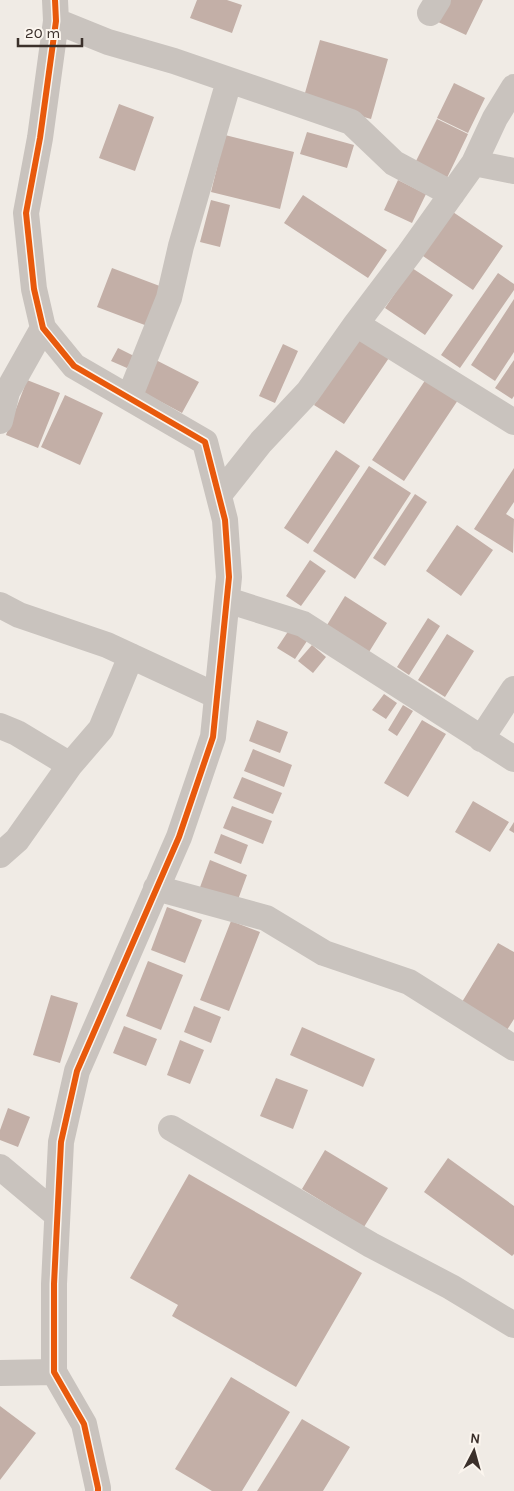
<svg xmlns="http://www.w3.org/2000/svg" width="514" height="1491" viewBox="0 0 514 1491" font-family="Karla,sans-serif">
<rect width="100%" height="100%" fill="#f0ebe5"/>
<path fill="#c3afa7" d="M197,0H227L242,5L232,33L190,18Z
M446,0H483L466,35L436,21Z
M320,40L388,59L371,119L303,100Z
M454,83L485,98L468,133L437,118Z
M119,104L154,117L135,171L99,158Z
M437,119L468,134L446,180L414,165Z
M307,132L354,145L347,168L300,154Z
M225,135L294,152L280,209L211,192Z
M398,180L426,194L412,223L384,210Z
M303,195L387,250L368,278L284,223Z
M211,200L230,205L220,247L200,242Z
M450,210L503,246L473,290L420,254Z
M112,268L165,288L150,327L97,307Z
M412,268L453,295L425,335L385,308Z
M498,273L514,284V290L460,368L441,355Z
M514,299V352L495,381L471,365Z
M363,332L393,352L344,424L314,405Z
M283,344L298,351L275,403L259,396Z
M118,348L134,356L127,368L111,361Z
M150,357L199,382L182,413L133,387Z
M514,360V396L512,399L495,388Z
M426,379L458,400L404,481L372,460Z
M27,380L60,393L38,448L6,435Z
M65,395L103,413L80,465L41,447Z
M336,450L360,466L308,544L284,528Z
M369,466L411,493L355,579L313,551Z
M514,468V502L506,514L514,519L513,553L474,529Z
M415,494L427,502L385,566L373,558Z
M457,525L493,550L461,596L426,571Z
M310,560L326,571L301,606L286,596Z
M345,596L387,623L369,652L327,625Z
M428,618L440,626L409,675L397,667Z
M289,630L307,641L295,659L277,648Z
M447,634L474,651L445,697L418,680Z
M312,645L326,657L313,673L298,661Z
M384,694L397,703L386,719L372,710Z
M403,705L413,711L397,736L388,730Z
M257,720L288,732L280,753L249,741Z
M422,720L446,734L408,797L384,783Z
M253,749L292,765L284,787L244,771Z
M242,777L282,793L273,814L233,798Z
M473,801L509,822L490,852L455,832Z
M232,806L272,821L263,844L223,828Z
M514,822V833L509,830Z
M221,834L248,845L241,864L214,853Z
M210,860L247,875L236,905L199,890Z
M167,907L202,920L185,963L151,950Z
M231,921L260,932L229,1011L200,1000Z
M498,943L514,952V1019L507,1030L462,1002Z
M148,961L183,975L161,1030L126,1016Z
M51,995L78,1003L60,1063L33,1055Z
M194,1006L221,1017L211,1043L184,1032Z
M124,1026L157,1039L146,1066L113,1053Z
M302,1027L375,1059L363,1087L290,1055Z
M180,1040L204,1050L190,1084L167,1075Z
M276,1078L308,1090L293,1129L260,1116Z
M8,1108L30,1117L18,1147L0,1140V1130Z
M325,1150L388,1188L364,1227L302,1189Z
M448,1158L514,1206V1254L512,1256L424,1192Z
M189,1174L362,1273L296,1387L172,1316L178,1305L130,1278Z
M231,1377L290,1412L242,1491H212L175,1469Z
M0,1406L36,1433L0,1480Z
M302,1419L350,1447L323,1491H257Z"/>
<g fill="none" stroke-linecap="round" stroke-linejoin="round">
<path stroke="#c9c3be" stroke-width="26" d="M55,0L56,21L40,138L26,213L34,289L43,328L74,366L205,442L225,520L229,577L213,737L179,837L77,1071L61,1142L54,1284V1372L84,1424L98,1488V1491
M430,13L438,0
M56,21L108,42L174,61L351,122L394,163L452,194
M474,163L514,171
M356,324L514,422
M129,398L169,298L181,246L229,81
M0,421L7,392L43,328
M219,495L261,442L308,392L356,324L409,254L474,163L495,118L514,87
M227,600L303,624L514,759
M0,605L19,615L107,645L217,696
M0,726L17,733L70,765L17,840L0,855
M481,739L514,689
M70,765L101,729L131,656
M156,888L266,918L324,953L409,982L514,1048
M171,1128L371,1245L451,1287L514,1325
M0,1167L56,1214
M0,1373L54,1372"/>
<defs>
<path id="cycleway" d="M55,0L56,21L40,138L26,213L34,289L43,328L74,366L205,442L225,520L229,577L213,737L179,837L77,1071L61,1142L54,1284V1372L84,1424L98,1488V1491"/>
</defs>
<use href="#cycleway" stroke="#fbf5ee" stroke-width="9"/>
<use href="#cycleway" stroke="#e8590c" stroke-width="6"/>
</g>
<g transform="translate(474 1451) rotate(6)" stroke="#fbf5ee" stroke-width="4" paint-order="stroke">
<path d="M0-4L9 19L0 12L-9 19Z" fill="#3b302b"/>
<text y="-8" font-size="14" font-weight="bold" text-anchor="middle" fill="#3b302b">N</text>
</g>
<path d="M18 38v8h64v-8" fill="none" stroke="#3b302b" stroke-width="2.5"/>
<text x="25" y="38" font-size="15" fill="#3b302b" stroke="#fbf5ee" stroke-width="4" paint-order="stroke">20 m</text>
</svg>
